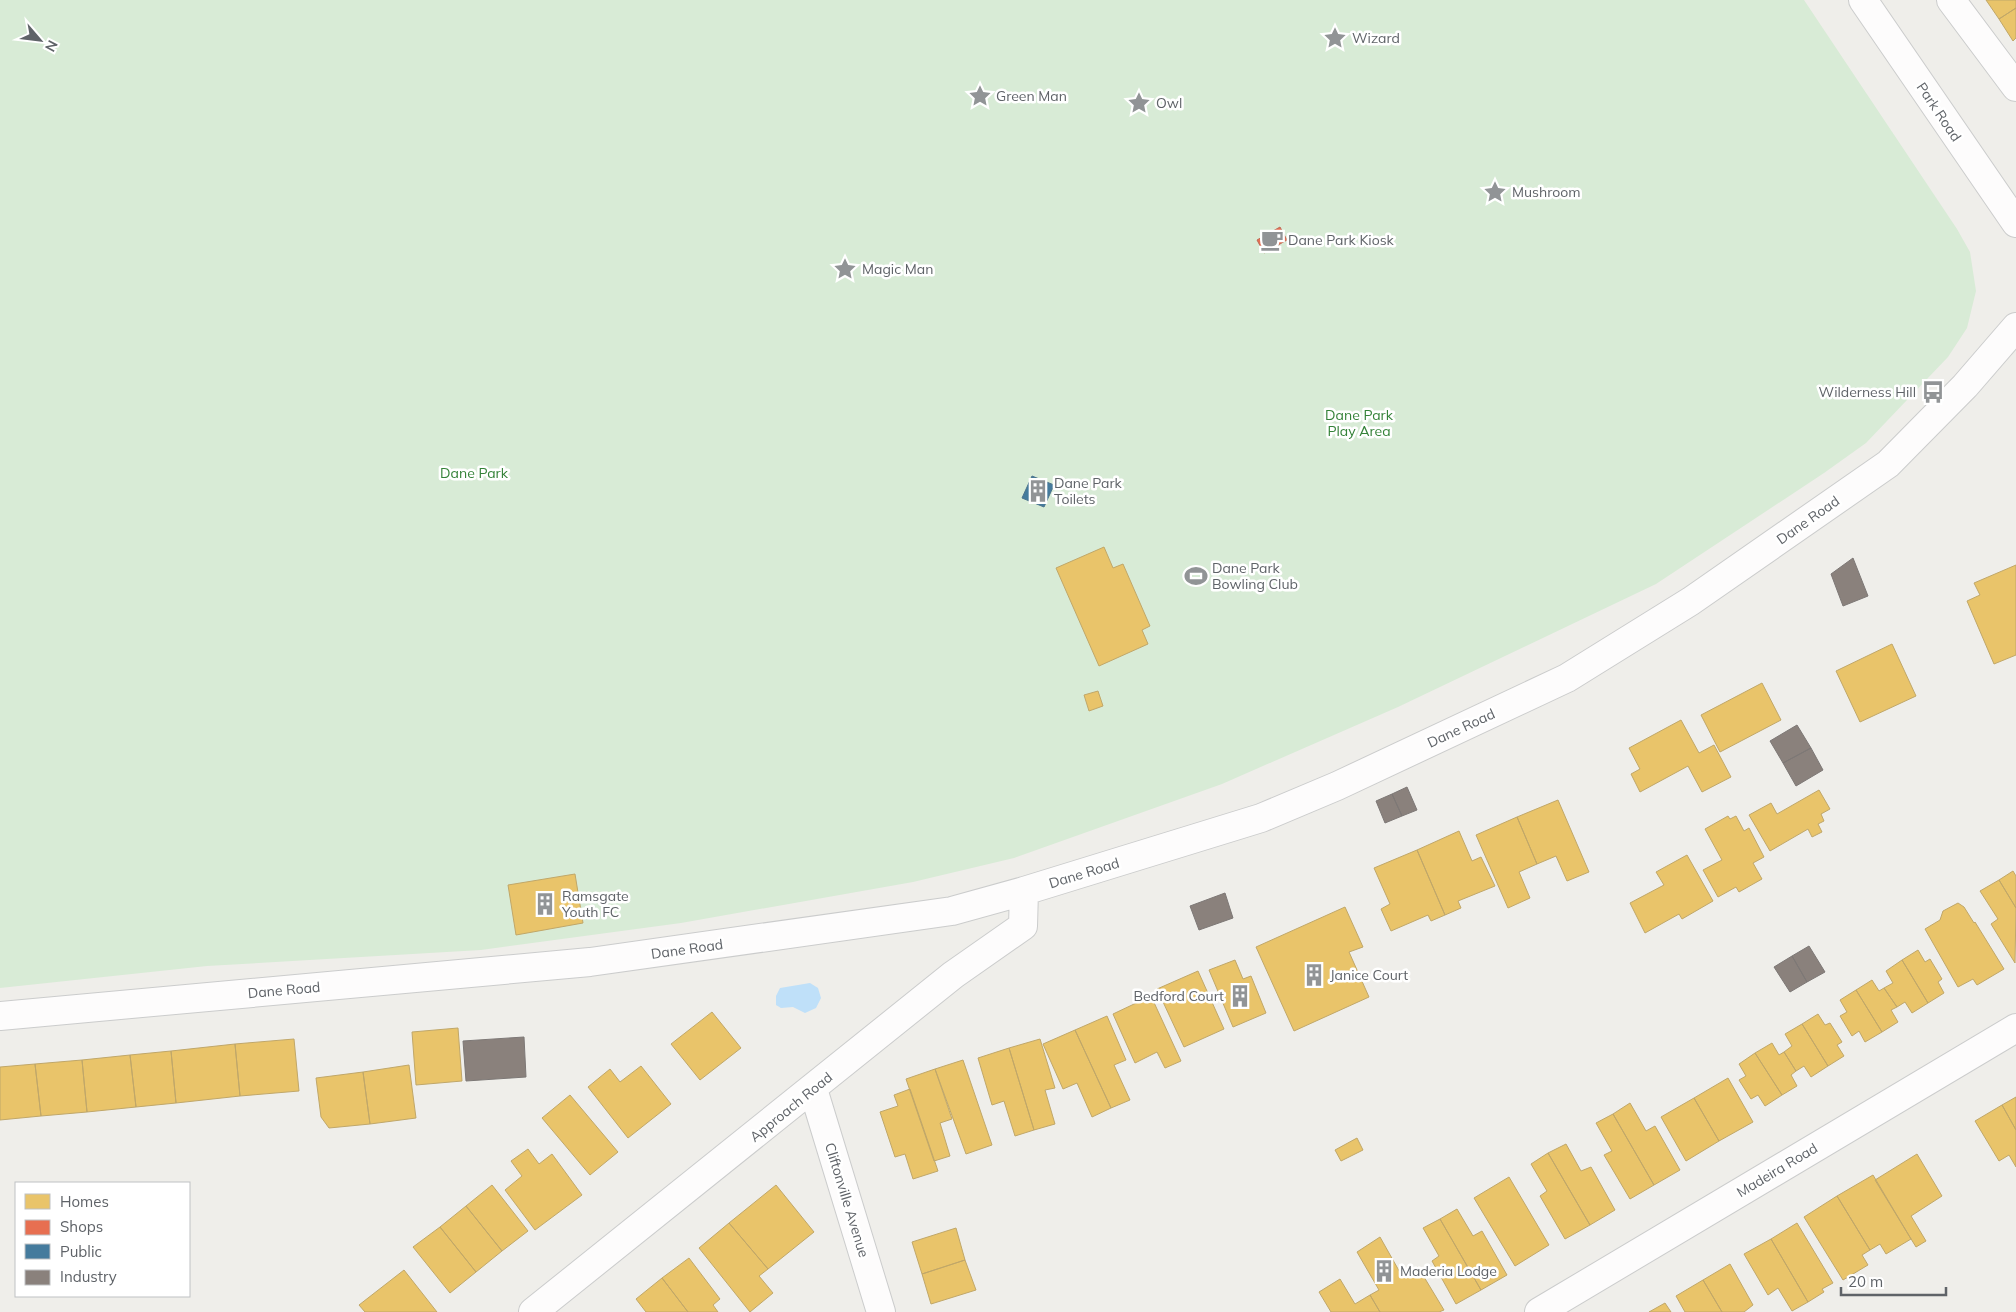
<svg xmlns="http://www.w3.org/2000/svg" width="2016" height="1312" viewBox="0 0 2016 1312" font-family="Mulish,sans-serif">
<rect width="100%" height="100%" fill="#efeeea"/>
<path fill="#d8ebd6" d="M0,0H1804L1957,229L1970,252L1976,291L1967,328L1948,357L1866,443L1824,473L1656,584L1398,707L1222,784L1014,858L913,882L681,923L481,950L207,966L0,988Z"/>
<path fill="#bfe0f9" d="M810,983L818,988L821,998L816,1008L805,1013L793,1007L781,1008L776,1005V996L780,988Z"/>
<path fill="#e9c46a" stroke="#c0a769" d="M1986,0H2016V8L1999,19Z
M2016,8V38L2013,41L1999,19Z
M1104,547L1113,568L1123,564L1150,626L1142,630L1148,644L1099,666L1056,568Z
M2016,565V655L1994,664L1967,601L1980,595L1974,583Z
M1892,644L1916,696L1860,722L1836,671Z
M1762,683L1781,720L1720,752L1701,715Z
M1098,691L1103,706L1089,711L1084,695Z
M1681,720L1699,753L1714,745L1731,777L1702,792L1688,766L1640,792L1631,774L1640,769L1629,748Z
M1819,790L1830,809L1821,814L1824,821L1818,824L1822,832L1812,837L1808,829L1770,851L1749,815L1771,803L1777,814Z
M1558,800L1589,872L1567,881L1556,856L1537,864L1517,817Z
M1728,816L1730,819L1736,816L1744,831L1749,828L1764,857L1753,863L1762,879L1739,892L1736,887L1718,897L1703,870L1722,860L1705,829Z
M1517,817L1537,864L1519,872L1530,898L1508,908L1476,835Z
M1459,831L1472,861L1481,857L1495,886L1458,901L1461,908L1445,915L1417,850Z
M1417,850L1445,915L1431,921L1428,915L1391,931L1381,909L1390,904L1374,868Z
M1687,855L1713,901L1682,919L1679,914L1645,933L1630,903L1664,885L1656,872Z
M2013,871L2016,876V908L1999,880Z
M575,874L583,923L516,935L508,885Z
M1999,880L2016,908L2015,963L1991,924L1998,919L1980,891Z
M1958,903L1964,907L1974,923L1975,922L2004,969L1977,985L1973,979L1958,987L1925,929L1940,920L1943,911Z
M1345,907L1363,947L1349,952L1369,997L1294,1031L1256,947Z
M1918,950L1925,962L1930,959L1942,979L1938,982L1944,993L1928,1003L1902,960Z
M1235,960L1243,979L1251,976L1266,1013L1233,1027L1209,970Z
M1902,960L1928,1003L1912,1013L1905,1002L1897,1007L1884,988L1893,983L1886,971Z
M1198,971L1224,1029L1184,1047L1157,989Z
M1872,980L1879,991L1884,988L1897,1007L1891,1010L1898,1022L1882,1032L1856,990Z
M1856,990L1882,1032L1865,1042L1859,1031L1852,1036L1840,1016L1847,1012L1840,1000Z
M1151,996L1181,1061L1165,1068L1157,1052L1135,1063L1113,1014Z
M712,1012L741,1048L700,1080L671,1044Z
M1818,1014L1825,1025L1830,1023L1842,1042L1837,1045L1844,1056L1828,1066L1802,1024Z
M1107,1016L1126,1060L1114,1065L1130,1100L1111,1108L1075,1030Z
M1802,1024L1828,1066L1811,1077L1804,1066L1796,1071L1784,1052L1792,1046L1785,1034Z
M458,1028L462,1081L416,1085L412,1032Z
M1075,1030L1111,1108L1092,1117L1077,1083L1063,1089L1043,1044Z
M294,1039L299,1091L240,1096L235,1044Z
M1040,1039L1055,1088L1045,1090L1055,1124L1034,1130L1009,1048Z
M1772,1043L1779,1055L1784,1052L1796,1071L1791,1075L1797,1086L1782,1095L1755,1053Z
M235,1044L240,1096L176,1103L171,1051Z
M1009,1048L1034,1130L1015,1136L1004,1101L992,1105L978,1058Z
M171,1051L176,1103L136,1107L130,1055Z
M1755,1053L1782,1095L1765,1106L1758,1095L1751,1099L1739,1080L1746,1076L1739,1064Z
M130,1055L136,1107L87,1112L82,1060Z
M82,1060L87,1112L41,1116L35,1064Z
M963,1060L992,1145L966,1154L935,1069Z
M35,1064L41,1116L0,1120V1067Z
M409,1065L416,1118L370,1124L363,1072Z
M641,1066L671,1104L628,1138L588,1087L610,1069L620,1082Z
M935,1069L952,1119L940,1123L950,1156L934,1161L906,1079Z
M363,1072L370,1124L329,1128L321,1117L316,1078Z
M1728,1078L1753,1122L1719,1141L1694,1098Z
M910,1089L938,1171L913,1179L905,1154L895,1157L880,1112L898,1106L894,1095Z
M570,1095L618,1152L590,1175L542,1118Z
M2016,1097V1130L2002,1105Z
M1694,1098L1719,1141L1686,1161L1661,1117Z
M1630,1103L1646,1131L1655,1126L1680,1170L1654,1185L1613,1114Z
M2002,1105L2016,1130V1167L2009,1155L1999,1161L1975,1121Z
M1613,1114L1654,1185L1630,1199L1604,1155L1612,1151L1596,1123Z
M1357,1138L1363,1150L1341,1161L1335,1150Z
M1566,1144L1581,1171L1591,1167L1615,1210L1590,1225L1548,1153Z
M528,1149L539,1164L552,1154L582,1195L535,1230L505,1190L522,1176L511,1161Z
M1548,1153L1590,1225L1565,1239L1540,1196L1547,1191L1531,1164Z
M1917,1154L1942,1196L1911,1216L1926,1241L1916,1247L1875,1180Z
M1873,1175L1911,1239L1886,1254L1880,1244L1870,1250L1837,1196Z
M1509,1177L1549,1245L1515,1266L1474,1198Z
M492,1185L528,1231L502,1251L466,1206Z
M776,1185L814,1232L768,1269L729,1223Z
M1837,1196L1870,1250L1862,1255L1868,1265L1843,1280L1804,1217Z
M466,1206L502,1251L476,1272L440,1227Z
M1457,1209L1473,1236L1482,1231L1507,1275L1481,1290L1440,1219Z
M1440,1219L1481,1290L1456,1304L1432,1261L1439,1256L1423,1228Z
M729,1223L768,1269L759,1276L773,1293L750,1312L699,1248Z
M1797,1223L1833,1283L1822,1289L1824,1292L1808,1302L1771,1239Z
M440,1227L476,1272L450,1293L413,1247Z
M956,1228L965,1260L922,1274L912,1242Z
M1380,1237L1402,1276L1418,1267L1444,1310L1439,1312H1380L1370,1295L1379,1290L1357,1252Z
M1771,1239L1808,1302L1792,1311L1778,1288L1768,1295L1744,1254Z
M689,1258L720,1299L713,1305L718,1312H688L662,1278Z
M965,1260L976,1290L931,1304L922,1274Z
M1730,1264L1753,1305L1744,1312H1722L1703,1280Z
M404,1270L437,1312H365L359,1305Z
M662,1278L688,1312H646L636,1299Z
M1340,1279L1355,1304L1370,1295L1380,1312H1331L1319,1292Z
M1703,1280L1722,1312H1685L1676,1296Z
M1665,1303L1671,1312H1649Z"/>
<path fill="#e76f51" stroke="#be6b58" d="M1280,227L1287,240L1264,253L1257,240Z"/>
<path fill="#457b9d" stroke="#4d748d" d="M1032,476L1054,485L1044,507L1022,498Z"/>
<path fill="#8a817c" stroke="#7d7876" d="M1853,558L1868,596L1843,606L1831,574Z
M1797,725L1811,748L1783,763L1770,741Z
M1811,748L1823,770L1796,786L1783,763Z
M1407,787L1417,810L1402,816L1392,794Z
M1392,794L1402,816L1385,823L1376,801Z
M1225,893L1233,918L1199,930L1190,906Z
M1809,946L1825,972L1807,982L1792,956Z
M1792,956L1807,982L1790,992L1774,967Z
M524,1037L526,1077L466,1081L463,1041Z"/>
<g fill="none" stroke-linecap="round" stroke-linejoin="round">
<defs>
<path id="minor" d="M1863,0L2016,223
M1951,0L2016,87
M0,1016L590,962L952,911L1024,891L1261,818L1337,786L1567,678L1691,601L1888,464L1965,386L2016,327
M813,1089L881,1312
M533,1312L953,975L1023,926L1024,891
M1539,1312L2016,1028"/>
</defs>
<use href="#minor" stroke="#cbcccc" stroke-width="30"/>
<use href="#minor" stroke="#fdfcfc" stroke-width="28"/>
</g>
<defs>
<symbol id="sight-bare" viewBox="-9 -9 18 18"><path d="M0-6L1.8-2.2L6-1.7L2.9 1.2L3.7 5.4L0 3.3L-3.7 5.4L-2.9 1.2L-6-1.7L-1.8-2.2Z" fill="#919496" stroke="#fff" stroke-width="2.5" paint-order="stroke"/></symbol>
<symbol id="cafe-bare" viewBox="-9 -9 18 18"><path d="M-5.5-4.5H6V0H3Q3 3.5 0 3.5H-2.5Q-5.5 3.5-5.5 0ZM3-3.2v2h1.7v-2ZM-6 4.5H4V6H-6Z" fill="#919496" stroke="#fff" stroke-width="2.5" paint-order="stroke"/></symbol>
<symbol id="bus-bare" viewBox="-9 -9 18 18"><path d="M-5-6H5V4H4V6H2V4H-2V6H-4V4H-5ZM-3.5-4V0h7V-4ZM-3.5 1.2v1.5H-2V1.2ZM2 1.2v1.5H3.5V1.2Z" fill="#919496" stroke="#fff" stroke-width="2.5" paint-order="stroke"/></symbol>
<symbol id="building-bare" viewBox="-9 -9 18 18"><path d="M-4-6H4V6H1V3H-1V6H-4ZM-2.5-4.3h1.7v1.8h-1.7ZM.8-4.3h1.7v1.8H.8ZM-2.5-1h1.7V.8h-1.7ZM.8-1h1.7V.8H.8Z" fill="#919496" stroke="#fff" stroke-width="2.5" paint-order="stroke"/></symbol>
<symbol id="stadium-bare" viewBox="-9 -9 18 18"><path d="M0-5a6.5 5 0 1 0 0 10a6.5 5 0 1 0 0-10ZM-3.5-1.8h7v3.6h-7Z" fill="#919496" stroke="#fff" stroke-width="2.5" paint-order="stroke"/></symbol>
</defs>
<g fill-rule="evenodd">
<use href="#sight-bare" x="1319" y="22" width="32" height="32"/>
<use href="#sight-bare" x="964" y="80" width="32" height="32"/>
<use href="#sight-bare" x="1123" y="87" width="32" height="32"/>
<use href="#sight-bare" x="1479" y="176" width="32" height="32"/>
<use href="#cafe-bare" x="1256" y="224" width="32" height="32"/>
<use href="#sight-bare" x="829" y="253" width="32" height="32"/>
<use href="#bus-bare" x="1917" y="376" width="32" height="32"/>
<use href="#building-bare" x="1022" y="475" width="32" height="32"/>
<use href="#stadium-bare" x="1180" y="560" width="32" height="32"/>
<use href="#building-bare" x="529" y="888" width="32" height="32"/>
<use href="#building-bare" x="1298" y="959" width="32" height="32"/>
<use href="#building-bare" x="1224" y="980" width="32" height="32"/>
<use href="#building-bare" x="1368" y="1255" width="32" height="32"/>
</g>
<g text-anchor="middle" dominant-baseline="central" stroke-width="5" stroke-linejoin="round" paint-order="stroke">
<g font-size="14" fill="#5f6368" stroke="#fff" text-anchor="start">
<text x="1352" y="38">Wizard</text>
<text x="996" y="96">Green Man</text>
<text x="1156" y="103">Owl</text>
<text x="1512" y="192">Mushroom</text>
<text x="1288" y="240">Dane Park Kiosk</text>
<text x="862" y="269">Magic Man</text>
<text x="1916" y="392" text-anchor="end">Wilderness Hill</text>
<text x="1054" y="483">Dane Park<tspan x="1054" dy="16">Toilets</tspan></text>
<text x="1212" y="568">Dane Park<tspan x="1212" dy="16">Bowling Club</tspan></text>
<text x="562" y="896">Ramsgate<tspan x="562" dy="16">Youth FC</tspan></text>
<text x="1330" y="975">Janice Court</text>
<text x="1224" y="996" text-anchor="end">Bedford Court</text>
<text x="1400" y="1271">Maderia Lodge</text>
</g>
<g font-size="14" fill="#5f6368" stroke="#fff">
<text transform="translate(1939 112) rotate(56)">Park Road</text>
<text transform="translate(1808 520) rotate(-35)">Dane Road</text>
<text transform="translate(1461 728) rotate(-25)">Dane Road</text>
<text transform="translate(1084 873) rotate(-17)">Dane Road</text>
<text transform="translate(687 949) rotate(-8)">Dane Road</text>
<text transform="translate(284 990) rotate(-5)">Dane Road</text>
<text transform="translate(791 1107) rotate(-39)">Approach Road</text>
<text transform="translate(1777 1170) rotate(-31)">Madeira Road</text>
<text transform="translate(847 1200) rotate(73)">Cliftonville Avenue</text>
</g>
<g font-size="14" fill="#348238" stroke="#fff">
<text x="1359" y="415">Dane Park<tspan x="1359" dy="16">Play Area</tspan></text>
<text x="474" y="473">Dane Park</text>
</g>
</g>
<rect x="15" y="1182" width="175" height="115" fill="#ffffff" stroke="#bfc1c3"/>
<rect x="25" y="1194" width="25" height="15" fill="#e9c46a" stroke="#bfc1c3"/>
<text x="60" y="1207" font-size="15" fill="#5f6368">Homes</text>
<rect x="25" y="1220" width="25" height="15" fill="#e76f51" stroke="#bfc1c3"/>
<text x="60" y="1232" font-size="15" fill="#5f6368">Shops</text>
<rect x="25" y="1244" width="25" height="15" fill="#457b9d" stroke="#bfc1c3"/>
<text x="60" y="1257" font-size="15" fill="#5f6368">Public</text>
<rect x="25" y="1270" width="25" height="15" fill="#8a817c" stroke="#bfc1c3"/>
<text x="60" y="1282" font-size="15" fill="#5f6368">Industry</text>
<g transform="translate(40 40) rotate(118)" stroke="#ffffff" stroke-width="4" paint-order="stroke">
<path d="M0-4L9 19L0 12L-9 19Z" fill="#5f6368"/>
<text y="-8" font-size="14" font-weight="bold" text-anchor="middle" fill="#5f6368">N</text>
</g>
<path d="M1841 1287v8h105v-8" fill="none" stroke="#5f6368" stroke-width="2.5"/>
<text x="1848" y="1287" font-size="15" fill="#5f6368" stroke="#ffffff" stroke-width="4" paint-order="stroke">20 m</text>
</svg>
